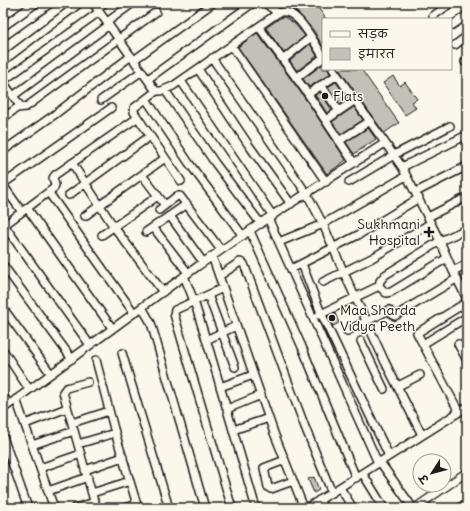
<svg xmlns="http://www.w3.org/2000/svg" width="470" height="511" viewBox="0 0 470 511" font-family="Delius,'Playpen Sans Deva',sans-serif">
<rect width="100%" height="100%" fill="#fbf7ec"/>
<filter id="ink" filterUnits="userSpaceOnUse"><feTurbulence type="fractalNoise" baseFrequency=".025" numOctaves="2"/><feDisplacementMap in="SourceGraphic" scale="8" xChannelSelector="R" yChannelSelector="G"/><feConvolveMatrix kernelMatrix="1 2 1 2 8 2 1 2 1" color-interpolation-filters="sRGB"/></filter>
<g filter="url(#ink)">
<path fill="#c3c0b8" stroke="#1c1c1c" d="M290,3H315L326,19H323V47L314,31L301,16L293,9L284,7Z
M284,17L294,23L305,36L284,53L266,28L280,18Z
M257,33L304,97L346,160L327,174L238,47Z
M310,44L317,56L297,71L290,61Z
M323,64V69H328L330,74L309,87L303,79Z
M339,69H361L399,123L384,133Z
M393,76L400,86L405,82L417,99L412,102L416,108L405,115L383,83Z
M336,82L348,99L340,104L328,87Z
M320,92L332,110L327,113L315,95Z
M354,107L363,120L341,134L332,122Z
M368,128L376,139L354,154L346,142Z
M335,313L339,323L333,326L328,316Z
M314,477L319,490L314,493L308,479Z"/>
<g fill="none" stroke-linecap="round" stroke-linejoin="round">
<defs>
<path id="minor" d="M93,3L155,90V92L134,108V112L181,181
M265,3L278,13
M97,9L104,3
M3,16L21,3
M433,16L451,3
M107,22L133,3
M451,26L467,15
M259,27L308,94L354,163
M3,37L51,3
M231,45L326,182
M455,45L467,36
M212,58L307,194L323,224L344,273L385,362L422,435
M284,59L311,37
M134,60L213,3
M3,61L80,3
M465,62L467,60
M198,69L248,144L291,204
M333,69L402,167L440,241L453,271L467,299
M296,78L323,58
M148,79L253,3
M3,81L99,12
M181,81L273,216
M3,82L21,107
M321,85L339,111
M165,90L215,163L261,224
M155,91H161L173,86L278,13C296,4 314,43 323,56
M308,94L337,75
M13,96L109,25
M146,99L189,163L243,236
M101,100L142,71
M3,118L17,108L26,107L156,12
M326,120L355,100
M339,141L370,121
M3,151L54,115L131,56
M72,163L114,227L163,292
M402,167L467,135
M142,175L165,205
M349,182L394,155L450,126
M3,184L111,108
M3,185L22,212
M416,192L467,166
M49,193L134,313
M69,195L150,136
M27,208L112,328
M159,210L177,196H180L221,250
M85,216L165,158
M170,216L203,262
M428,217L467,197
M268,218L378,463
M4,225L90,345
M3,226L54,188L55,185L53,178L55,175L137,118
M153,227L188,273
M250,231L302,347L356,478
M146,232L187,204
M102,235L158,196
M279,242L323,224L406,176
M212,256L274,433L304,508
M302,264L321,313L389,456
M3,265L72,359
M291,269L360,234L419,198
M453,271L467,264
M184,276L194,301L210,352L256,508
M219,276L240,262L244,264L305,427L332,493
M323,282L372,258L431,223
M379,286L380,281L385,275L440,241L467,229
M223,288L175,310L174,314L232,508
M208,295L235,367
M142,307L151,323L205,508
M3,308L51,374
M319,315L379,286L386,293L391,292L447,258
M347,331L389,310L393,315L395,316L456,279
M206,340L236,326
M361,341L384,389
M423,344L467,317
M458,344L467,360
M3,350L29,389
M122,353L169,508
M96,360L114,429L138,508
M88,382L66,388L63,392L96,508
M398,386L420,375
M220,387L253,375
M3,396L9,404
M16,399L54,508
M3,409L198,266L268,218L385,143
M227,409L261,395
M459,412L417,333L467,302
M72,423L109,411
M25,424L67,408
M233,430L269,418
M3,437L28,508
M78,444L115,433
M32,445L74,431
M285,460L264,468L268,487L271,489L293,481
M380,462L413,508
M40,468L81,454
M85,470L123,457
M363,474L384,508
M340,488L353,508
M48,491L88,477
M92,493L130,481
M3,500L6,508
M319,500L324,508
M75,508L95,502
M124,508L137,504
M307,508L467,407
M415,508L467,472
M459,508L467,503"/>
</defs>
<use href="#minor" stroke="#1c1c1c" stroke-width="10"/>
<use href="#minor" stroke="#fbf7ec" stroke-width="7"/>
</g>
</g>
<g fill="#1c1c1c" stroke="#fbf7ec" stroke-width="1.5">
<circle cx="325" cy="96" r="4"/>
<path d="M427 226h4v4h4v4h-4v4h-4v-4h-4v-4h4z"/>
<circle cx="332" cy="318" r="4"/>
</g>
<g text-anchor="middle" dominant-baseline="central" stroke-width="3" stroke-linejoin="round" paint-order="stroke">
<g font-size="14" fill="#1c1c1c" stroke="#fbf7ec" text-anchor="start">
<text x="333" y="96">Flats</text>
<text x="420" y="224" text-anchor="end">Sukhmani<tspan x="420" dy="16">Hospital</tspan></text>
<text x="340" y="310">Maa Sharda<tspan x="340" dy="16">Vidya Peeth</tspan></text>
</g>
</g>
<rect width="470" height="511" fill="none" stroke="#fbf7ec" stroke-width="16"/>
<rect x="8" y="8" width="454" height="495" fill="none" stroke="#1c1c1c" stroke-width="1.5" filter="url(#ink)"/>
<rect x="322" y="18" width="130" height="52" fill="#fbf7ec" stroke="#a29f99"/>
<rect x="330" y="31" width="20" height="6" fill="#fbf7ec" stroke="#a29f99"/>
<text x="358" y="38" font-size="12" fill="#1c1c1c">सड़क</text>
<rect x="330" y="48" width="20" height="12" fill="#c3c0b8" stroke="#a29f99"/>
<text x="358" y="58" font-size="12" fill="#1c1c1c">इमारत</text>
<g transform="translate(432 473) rotate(234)"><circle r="19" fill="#fbf7ec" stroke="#a29f99"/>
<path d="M0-3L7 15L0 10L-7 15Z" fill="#1c1c1c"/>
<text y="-6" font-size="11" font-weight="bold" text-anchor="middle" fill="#1c1c1c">उ</text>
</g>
</svg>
